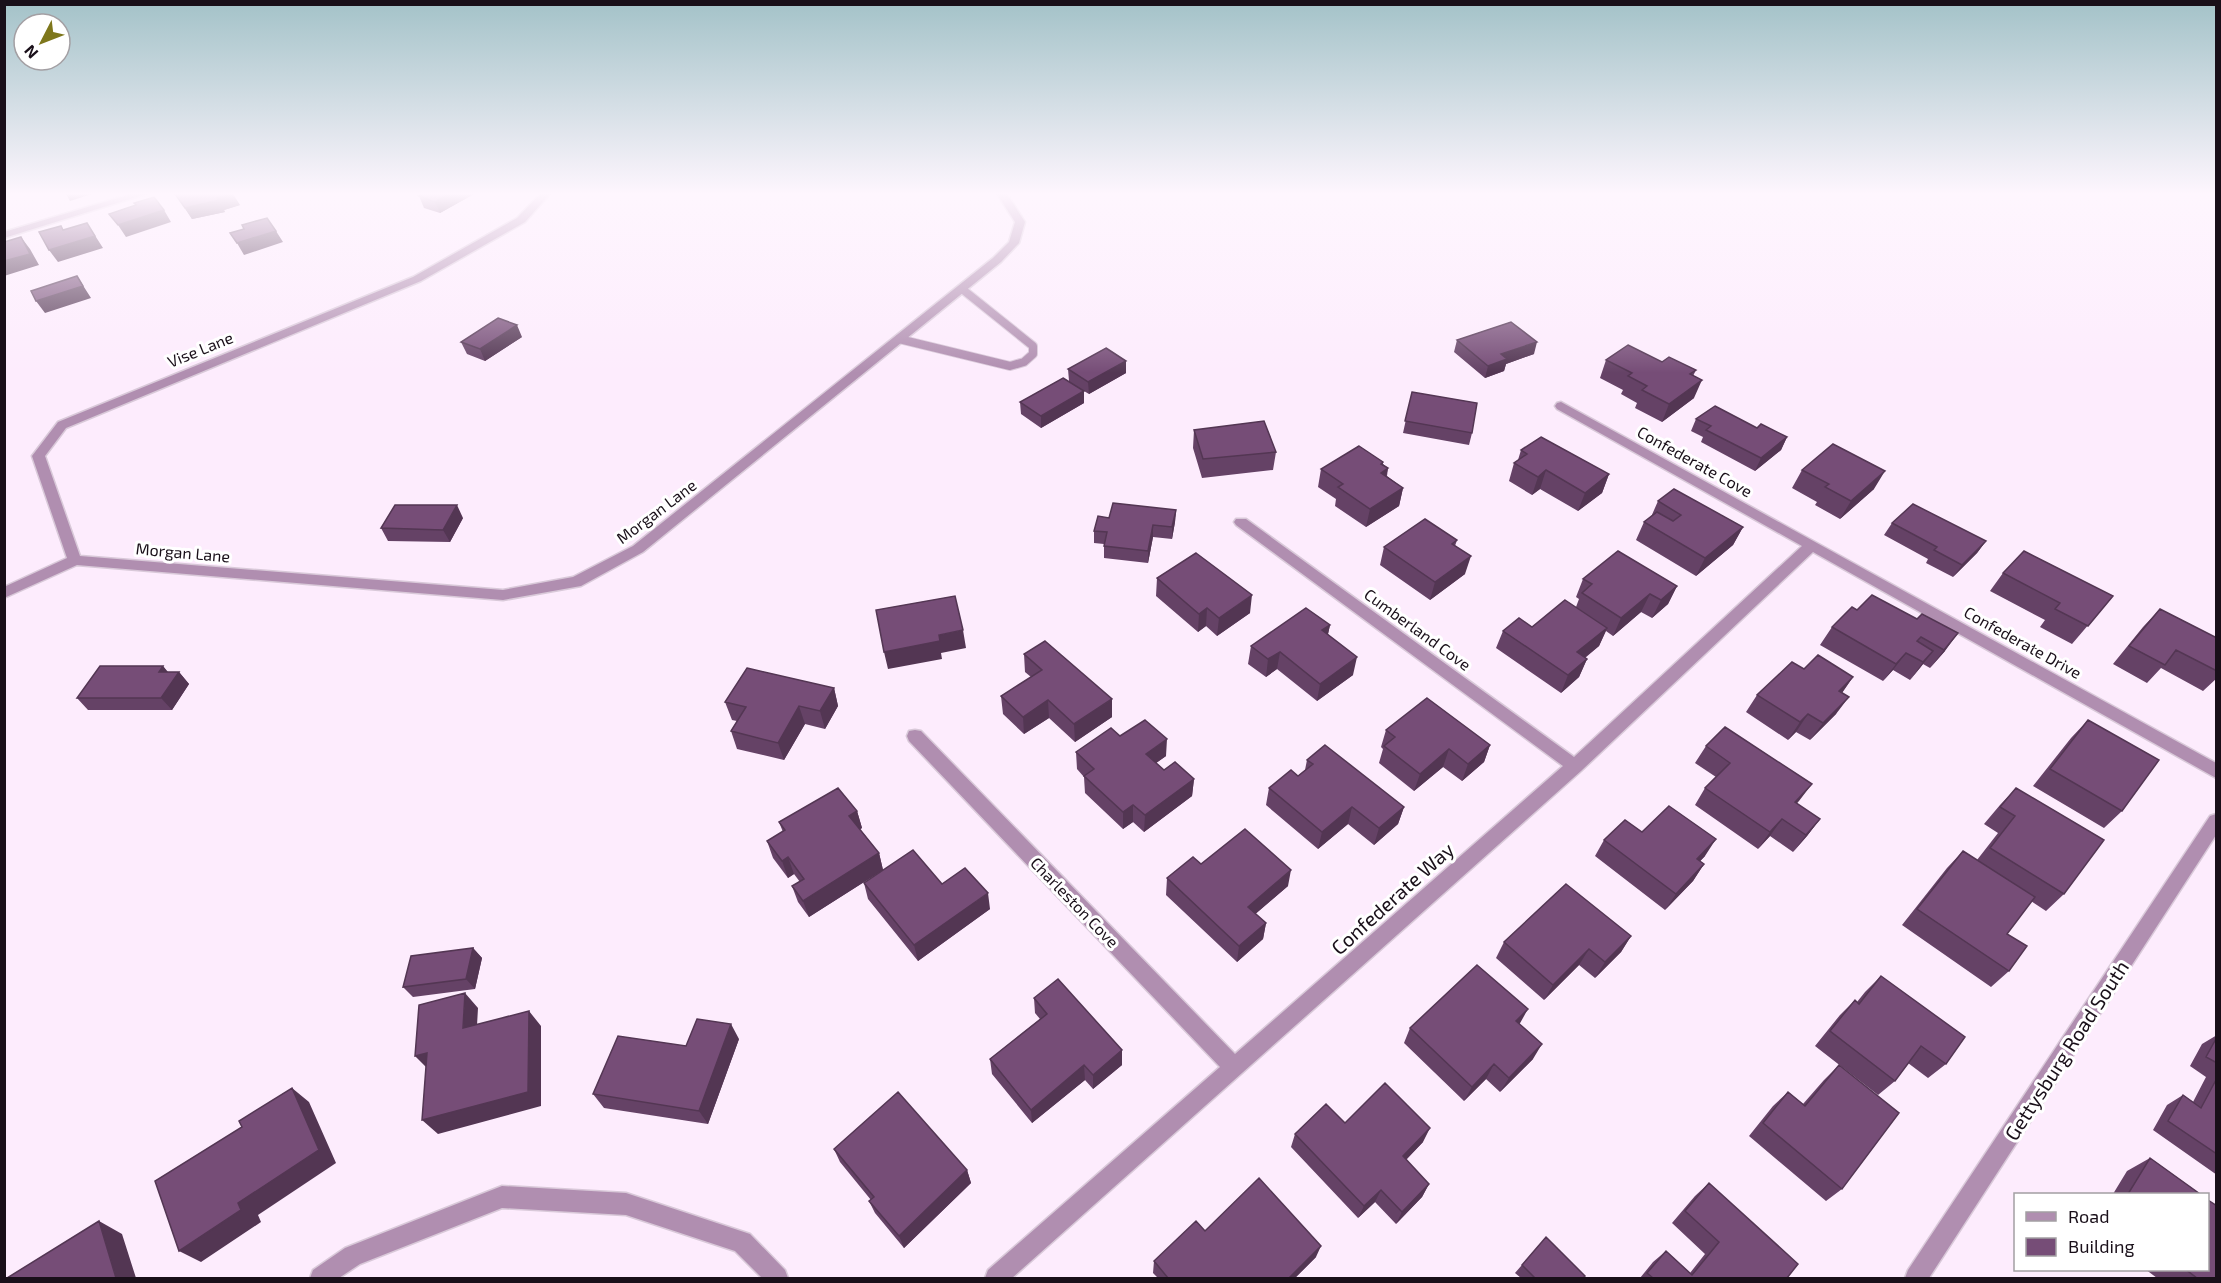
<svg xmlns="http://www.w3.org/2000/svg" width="2221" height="1283" viewBox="0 0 2221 1283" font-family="'Exo 2',sans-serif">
<rect width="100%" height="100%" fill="#fdecfd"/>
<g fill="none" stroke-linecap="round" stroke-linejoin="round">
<defs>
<path id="lane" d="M899,339L1010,366L1024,362L1033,354V346L962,289"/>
<path id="street" d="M131,194H146L4,238V232Z
M540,194H550L525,222L421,281L66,428L45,456L80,556L503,590L573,577L633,546L993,258L1009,242L1015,222L997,194H1007L1025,222L1019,243L1001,262L643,552L581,586L503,600L77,565L4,598V587L67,558L32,456L58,422L413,277L517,218Z
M1561,402L2216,763V778L1813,552L1581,771L1012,1278H985L988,1270L1220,1067L909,741L907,736L909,731L915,730L921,731L1235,1054L1563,766L1236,525L1234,522L1236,519H1246L1574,757L1802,546L1557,409L1555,406L1557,403Z
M2216,814V835L1929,1278H1905L1908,1270L2210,816Z
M502,1186L626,1193L750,1234L785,1270L788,1278H762L735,1251L626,1215L502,1208L360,1264L339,1278H310L313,1270L345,1248Z"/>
</defs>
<use href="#lane" stroke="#d9c9d9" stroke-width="10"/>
<use href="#street" stroke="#d9c9d9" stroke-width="3"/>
<use href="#lane" stroke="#b08eb0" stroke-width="8"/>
<use href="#street" fill="#b08eb0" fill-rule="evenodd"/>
</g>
<path fill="#654266" d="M175,194L240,205L224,210L225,212L192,219Z
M424,194H474L440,213L424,208L419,196Z
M522,337L485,361L467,354L461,342Z
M1457,340L1534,354L1506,364L1504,371L1485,378L1454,352Z
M1606,360L1662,362L1696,370L1693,376L1694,398L1662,422L1635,408L1637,403L1621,394L1623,390L1600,378Z
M1126,361V373L1089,394L1084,391V403L1041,428L1021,414L1020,402L1069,381L1068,369Z
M1412,392L1472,433L1469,445L1403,433Z
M1696,419L1757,428L1787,437L1781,450L1755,471L1701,442L1703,437L1691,431Z
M1194,430L1276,452L1273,470L1202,478L1193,448Z
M1521,450L1609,474L1602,493L1578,511L1540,489L1532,495L1509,481L1514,463L1518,460Z
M1383,462V464L1388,468L1387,476L1403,488L1399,506L1366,527L1335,506L1336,499L1318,487L1321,469Z
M1802,470L1874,489L1840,519L1815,505L1817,502L1792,488Z
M1658,501L1743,527L1733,545L1696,576L1636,540L1644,522L1651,517Z
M1176,510L1175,522L1172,539L1153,537L1148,563L1104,558V544L1094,543V531L1109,518Z
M463,518L450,542L388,541L381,528Z
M1892,523L1986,541L1977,553L1953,577L1926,563L1928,559L1884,535Z
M1457,540L1455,546L1465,574L1430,600L1380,565L1384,547Z
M2003,573L2113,596L2072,644L2040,627L2045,620L1990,591Z
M1157,578L1250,613L1217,636L1206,626L1198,632L1156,596Z
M1583,579L1677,586L1668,604L1652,618L1641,612L1613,636L1606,631L1599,646L1585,658L1587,659L1579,677L1561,693L1496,648L1503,631L1532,627L1576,607L1579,599L1576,597Z
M2160,609L2217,638V678L2203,691L2161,668L2147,683L2113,664L2143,627Z
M1857,610L1917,619L1945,651L1930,668L1923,664L1910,680L1893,670L1883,681L1820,645L1832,627Z
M1330,625L1328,634L1353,675L1317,701L1277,669L1266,677L1248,664L1251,646Z
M1024,654L1112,717L1075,742L1049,718L1024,734L1003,714L1001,696L1031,677L1025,672Z
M163,666L167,672H179L189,684L172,710H88L77,698Z
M1804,669L1853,677L1842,693L1836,714L1810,740L1796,732L1788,740L1746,712L1757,695Z
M834,688L838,706L825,729L805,724L784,760L737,749L731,731L737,721L732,720L725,702Z
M2088,720L2122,811L2104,828L2033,786L2071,738Z
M1386,730L1490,745L1484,762L1462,781L1443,767L1414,791L1379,763L1383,749L1381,747Z
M1120,736L1166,756L1156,763L1164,770L1194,779L1192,796L1144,832L1133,822L1123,829L1085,793L1084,777L1077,769L1076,752Z
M1706,746L1820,819L1807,836L1793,852L1770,836L1758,849L1695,805L1705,788L1716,777L1695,763Z
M1307,760L1404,807L1398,824L1374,845L1348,824L1318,849L1266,805L1269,788L1298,776L1305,770Z
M2016,788L2064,894L2046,911L2031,901L2007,934L2009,971L1991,987L1902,925L1947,868L1963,851L1977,860L1998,833L1984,824L2000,805Z
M857,811L862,828L860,829L879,853L883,870L809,917L798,902L792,886L800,882L794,874L788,878L773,858L767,841L783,832L779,822Z
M1642,832L1705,856L1700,861L1704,864L1693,881L1665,910L1595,856L1604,840Z
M1201,864L1288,886L1255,914L1266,923L1263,939L1237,962L1166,895L1167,878Z
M864,883L942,884L990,909L918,961L868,899Z
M1631,936L1621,952L1595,978L1579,965L1544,1000L1496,958L1504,942Z
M473,948L482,958L475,989L413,997L403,987Z
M1881,976L1946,1064L1928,1078L1908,1063L1895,1081L1878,1095L1815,1046L1840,1015L1855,1000L1857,1002L1865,992Z
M1034,998L1122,1050V1065L1093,1089L1085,1080L1032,1123L992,1074L990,1059L1040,1019L1035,1013Z
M1519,1024L1533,1059L1500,1092L1486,1079L1464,1101L1404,1043L1410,1028Z
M2217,1035V1175L2153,1130L2167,1105L2183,1095L2193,1102L2206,1077L2190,1066L2202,1044Z
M739,1039L708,1124L604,1108L593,1094Z
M1839,1065L1842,1189L1826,1201L1749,1136L1773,1106L1788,1092L1803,1104L1824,1080Z
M1345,1123L1423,1142L1406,1160L1429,1184L1422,1197L1396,1224L1375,1202L1358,1218L1291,1147L1295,1134Z
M834,1149L967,1170L971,1183L904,1248L875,1213L869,1201L871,1200L840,1162Z
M2150,1158L2200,1194H2113L2127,1171Z
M1709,1183L1787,1278H1640L1653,1262L1666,1251L1690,1273L1705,1254L1672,1223L1695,1196Z
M1205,1231L1316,1257L1295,1278H1158L1153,1273L1154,1261Z
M1546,1237L1583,1278H1521L1515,1273Z
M2145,1269H2208L2217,1278H2157Z"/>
<path fill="#533653" d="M66,194H92L70,201Z
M232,194H233L240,205L224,210L225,212L192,219L185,208Z
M449,194H474L440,213L435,202Z
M164,210L171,222L126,237L118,225Z
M87,223L103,248L58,262L49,250Z
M276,231L283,242L244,255L237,243Z
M21,237L30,249L39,265L4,276V261Z
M77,276L91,298L45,313L36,301Z
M517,325L522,337L485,361L480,349Z
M1537,342L1534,354L1506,364L1504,371L1485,378L1488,366L1501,354Z
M1126,361V373L1089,394L1088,382Z
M1702,380L1694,398L1662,422L1669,404Z
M1084,391V403L1041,428V416Z
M1787,437L1781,450L1755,471L1761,458Z
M1383,462L1381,473L1388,468L1384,486L1377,491L1381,464Z
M1546,470L1540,489L1532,495L1538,477Z
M1885,471L1874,489L1840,519L1851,501Z
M1609,474L1602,493L1578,511L1585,493Z
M1403,488L1399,506L1366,527L1370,509Z
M457,505L463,518L450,542L443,530Z
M1176,510L1175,522L1172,539V527Z
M1153,525V537L1148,563V551Z
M1743,527L1733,545L1696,576L1705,558Z
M1986,541L1977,553L1953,577L1962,565Z
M1471,556L1465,574L1430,600L1435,582Z
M1677,586L1668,604L1652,618L1661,600Z
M1650,594L1641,612L1613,636L1621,618Z
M1252,595L1250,613L1217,636L1219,618Z
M1207,608L1206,626L1198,632L1199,614Z
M1330,625L1326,643L1322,630Z
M1607,628L1599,646L1569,670L1577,652Z
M963,630L966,648L941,653L942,659L888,669L884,652L939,635Z
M1958,633L1945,651L1930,668L1944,650Z
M1933,651L1920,668L1910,680L1923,662Z
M1280,652L1277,669L1266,677L1268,659Z
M1906,653L1893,670L1883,681L1896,664Z
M1357,657L1353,675L1317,701L1320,684Z
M1587,659L1579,677L1561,693L1568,675Z
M163,666L173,678L159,672Z
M179,672L189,684L172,710L161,698Z
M1853,677L1841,694L1839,691Z
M834,688L838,706L825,729L820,711Z
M1849,697L1836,714L1810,740L1823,723Z
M1112,699V717L1075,742L1074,724Z
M1048,700L1049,718L1024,734L1023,717Z
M799,706L805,724L784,760L778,743Z
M1808,714L1796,732L1788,740L1800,722Z
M1167,739L1166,756L1145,771L1146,754Z
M1490,745L1484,762L1462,781L1468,764Z
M1449,749L1443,767L1414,791L1420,774Z
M1194,779L1192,796L1144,832L1145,815Z
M1812,784L1799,801L1783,819L1795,802Z
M1133,805V822L1123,829V812Z
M1352,807L1348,824L1318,849L1322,832Z
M1404,807L1398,824L1374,845L1379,828Z
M857,811L862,828L854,833L849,816Z
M1782,819L1770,836L1758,849L1770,832Z
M1820,819L1807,836L1793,852L1806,835Z
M1716,839L1705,856L1686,876L1697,859Z
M879,853L883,870L809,917L803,901Z
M788,857L794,874L788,878L782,861Z
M1704,864L1693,881L1665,910L1676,894Z
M1291,870L1288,886L1245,923L1248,907Z
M988,893L990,909L918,961L914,945Z
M1266,923L1263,939L1237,962L1239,946Z
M1631,936L1621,952L1595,978L1605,962Z
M473,948L482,958L475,989L466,979Z
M1589,949L1579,965L1544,1000L1553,985Z
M465,993L478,1008L476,1043L463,1028Z
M1528,1009L1519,1025L1516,1021Z
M529,1011L541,1026V1106L438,1134L422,1120Z
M731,1024L739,1039L708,1124L699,1111Z
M1542,1044L1533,1059L1500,1092L1509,1078Z
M1122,1050V1065L1093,1089V1075Z
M427,1053L429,1070L415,1056Z
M1494,1064L1486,1079L1464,1101L1472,1087Z
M1084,1065L1085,1080L1032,1123L1031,1110Z
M292,1088L309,1102L336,1163L258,1215L261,1222L201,1262L179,1251L238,1203Z
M1430,1128L1423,1142L1396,1170L1403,1156Z
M967,1170L971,1183L904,1248L899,1236Z
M1429,1184L1422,1197L1396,1224L1402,1212Z
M1381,1190L1375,1202L1358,1218L1364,1206Z
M99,1221L122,1234L136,1278H116Z
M1321,1246L1316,1257L1295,1278H1289Z"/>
<path fill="#764d77" stroke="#533653" stroke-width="1.5" d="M175,194H232L217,198L219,200L185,208Z
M424,194H449L435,202L419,196Z
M154,197L164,210L118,225L109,214L136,205L134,203Z
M267,218L276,231L237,243L230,233L244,229L242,225Z
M87,223L95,236L49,250L39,232L61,226L63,230Z
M21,237L30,254L4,261V242Z
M77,276L83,286L36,301L31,291Z
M498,318L517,325L480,349L461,342Z
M1511,322L1537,342L1501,354L1507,359L1488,366L1457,340Z
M1628,345L1662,362L1669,357L1696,370L1690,374L1702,380L1669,404L1642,390L1647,386L1628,376L1632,373L1606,360Z
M1106,348L1126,361L1088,382L1068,369Z
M1063,378L1084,391L1041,416L1020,402Z
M1412,392L1477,403L1472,433L1405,421Z
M1715,406L1757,428L1761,424L1787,437L1761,458L1706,430L1711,426L1696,419Z
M1264,421L1276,452L1203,459L1194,430Z
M1541,437L1609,474L1585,493L1546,470L1538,477L1514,463L1527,454L1521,450Z
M1833,444L1885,471L1851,501L1825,487L1829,484L1802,470Z
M1359,446L1383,462L1381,464L1388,468L1381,473L1403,488L1370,509L1338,487L1343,484L1321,469Z
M1674,489L1743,527L1705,558L1644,522L1657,512L1673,521L1681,515L1658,501Z
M1113,503L1176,510L1172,527L1153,525L1148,551L1104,546L1107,532L1094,531L1098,516L1109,518Z
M1913,504L1986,541L1962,565L1934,550L1937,547L1892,523Z
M395,505H457L443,530L381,528Z
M1425,519L1457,540L1452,544L1471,556L1435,582L1384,547Z
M1618,551L1677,586L1661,600L1650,594L1621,618L1582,593L1592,584L1583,579Z
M2024,551L2113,596L2088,626L2055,609L2060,603L2003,573Z
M1196,553L1252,595L1219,618L1207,608L1199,614L1157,578Z
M1872,595L1917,619L1922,614L1958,633L1944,650L1921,637L1917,641L1933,651L1923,662L1906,653L1896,664L1832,627L1852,607L1857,610Z
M955,596L963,630L939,635L940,641L884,652L876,610Z
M1565,600L1607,628L1577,652L1587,659L1568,675L1503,631L1519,618L1532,627Z
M1306,608L1330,625L1322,630L1357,657L1320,684L1280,652L1268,659L1251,646Z
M2160,609L2217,638V671L2176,650L2165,665L2129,646Z
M1045,641L1112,699L1074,724L1048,700L1023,717L1001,696L1042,670L1024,654Z
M1818,655L1853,677L1839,691L1849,697L1823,723L1808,714L1800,722L1757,695L1792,662L1804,669Z
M100,666H163L159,672H179L161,698H77Z
M747,668L834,688L820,711L799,706L778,743L731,731L746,707L725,702Z
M1427,698L1490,745L1468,764L1449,749L1420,774L1384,746L1395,737L1386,730Z
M1145,720L1167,739L1146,754L1164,770L1175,762L1194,779L1145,815L1133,805L1123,812L1084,776L1094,769L1076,752L1111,728L1120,736Z
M2088,720L2159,760L2122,811L2050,769Z
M1725,727L1812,784L1795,802L1820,819L1806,835L1782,819L1770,832L1705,788L1730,763L1706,746Z
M1325,745L1404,807L1379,828L1352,807L1322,832L1269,788L1291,770L1298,776L1313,764L1307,760Z
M838,788L857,811L849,816L879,853L803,901L792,886L804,879L788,857L782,861L767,841L785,830L779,822Z
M2016,788L2104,840L2064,894L1990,848L2015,816L2000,807Z
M1669,806L1716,839L1697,859L1704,864L1676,894L1604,840L1625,820L1642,832Z
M1245,829L1291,870L1248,907L1266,923L1239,946L1167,878L1193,857L1201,864Z
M913,850L942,884L965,868L988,893L914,945L864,883Z
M1963,851L2035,897L2007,934L2027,946L2009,971L1917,909Z
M1566,884L1631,936L1605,962L1589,949L1553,985L1504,942Z
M473,948L466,979L403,987L411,956Z
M1477,965L1528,1009L1516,1021L1542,1044L1509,1078L1494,1064L1472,1087L1410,1028Z
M1881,976L1965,1037L1946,1064L1921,1046L1895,1081L1830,1031L1855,1000L1859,1004Z
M1058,979L1122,1050L1093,1075L1084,1065L1031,1110L990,1059L1047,1014L1034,998Z
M465,993L463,1028L529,1011L528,1092L422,1120L427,1053L415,1056L419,1005Z
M697,1019L731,1024L699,1111L593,1094L618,1036L686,1046Z
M2217,1037V1063L2206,1057Z
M1839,1065L1899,1113L1842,1189L1763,1123L1788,1092L1805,1106Z
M2217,1078V1154L2168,1121L2183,1095L2201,1108Z
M1385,1083L1430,1128L1403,1156L1429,1184L1402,1212L1381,1190L1364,1206L1295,1134L1326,1104L1345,1123Z
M292,1088L319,1150L238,1203L241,1210L179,1251L155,1181L242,1127L239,1121Z
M898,1092L967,1170L899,1236L869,1201L874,1197L834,1149Z
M2150,1158L2200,1194H2128Z
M1259,1178L1321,1246L1289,1278H1168L1154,1261L1196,1221L1205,1231Z
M1709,1183L1798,1264L1787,1278H1653L1647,1273L1666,1251L1692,1275L1719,1242L1685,1211Z
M2208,1200L2217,1206V1278H2197L2185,1269H2208Z
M99,1221L116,1278H7Z
M1546,1237L1585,1276L1583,1278H1535L1522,1265Z"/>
<linearGradient id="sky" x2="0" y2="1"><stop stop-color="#a3c2c8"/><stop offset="0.52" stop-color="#fef6fe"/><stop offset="1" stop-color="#fef6fe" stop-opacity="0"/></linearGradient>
<rect width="2221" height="373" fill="url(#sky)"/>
<g text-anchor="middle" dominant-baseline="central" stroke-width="6" stroke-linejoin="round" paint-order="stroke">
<g font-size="16" fill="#190f19" stroke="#fff">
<text transform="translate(200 349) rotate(-22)">Vise Lane</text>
<text transform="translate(1695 461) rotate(29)">Confederate Cove</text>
<text transform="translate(656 511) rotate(-37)">Morgan Lane</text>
<text transform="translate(183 552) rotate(5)">Morgan Lane</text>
<text transform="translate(1418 629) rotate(36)">Cumberland Cove</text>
<text transform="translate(2023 642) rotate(29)">Confederate Drive</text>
<text transform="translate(1075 902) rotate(46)">Charleston Cove</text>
</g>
<g font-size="20" fill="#190f19" stroke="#fff">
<text transform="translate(1392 898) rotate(-42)">Confederate Way</text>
<text transform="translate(2066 1050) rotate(-57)">Gettysburg Road South</text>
</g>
</g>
<rect width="2221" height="1283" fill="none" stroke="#190f19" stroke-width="12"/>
<rect x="2014" y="1193" width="195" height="78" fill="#ffffff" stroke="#a39fa3" stroke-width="1.5"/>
<rect x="2026" y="1212" width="30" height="9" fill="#b08eb0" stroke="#a39fa3" stroke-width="1.5"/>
<text x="2068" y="1223" font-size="18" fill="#190f19">Road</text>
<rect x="2026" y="1238" width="30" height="18" fill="#764d77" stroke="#a39fa3" stroke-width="1.5"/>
<text x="2068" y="1253" font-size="18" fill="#190f19">Building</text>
<g transform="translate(42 42) rotate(228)"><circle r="28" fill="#ffffff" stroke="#a39fa3" stroke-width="1.5"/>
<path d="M0-4.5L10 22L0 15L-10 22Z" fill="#7e771c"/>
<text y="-9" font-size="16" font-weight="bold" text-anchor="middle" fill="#190f19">N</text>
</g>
</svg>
